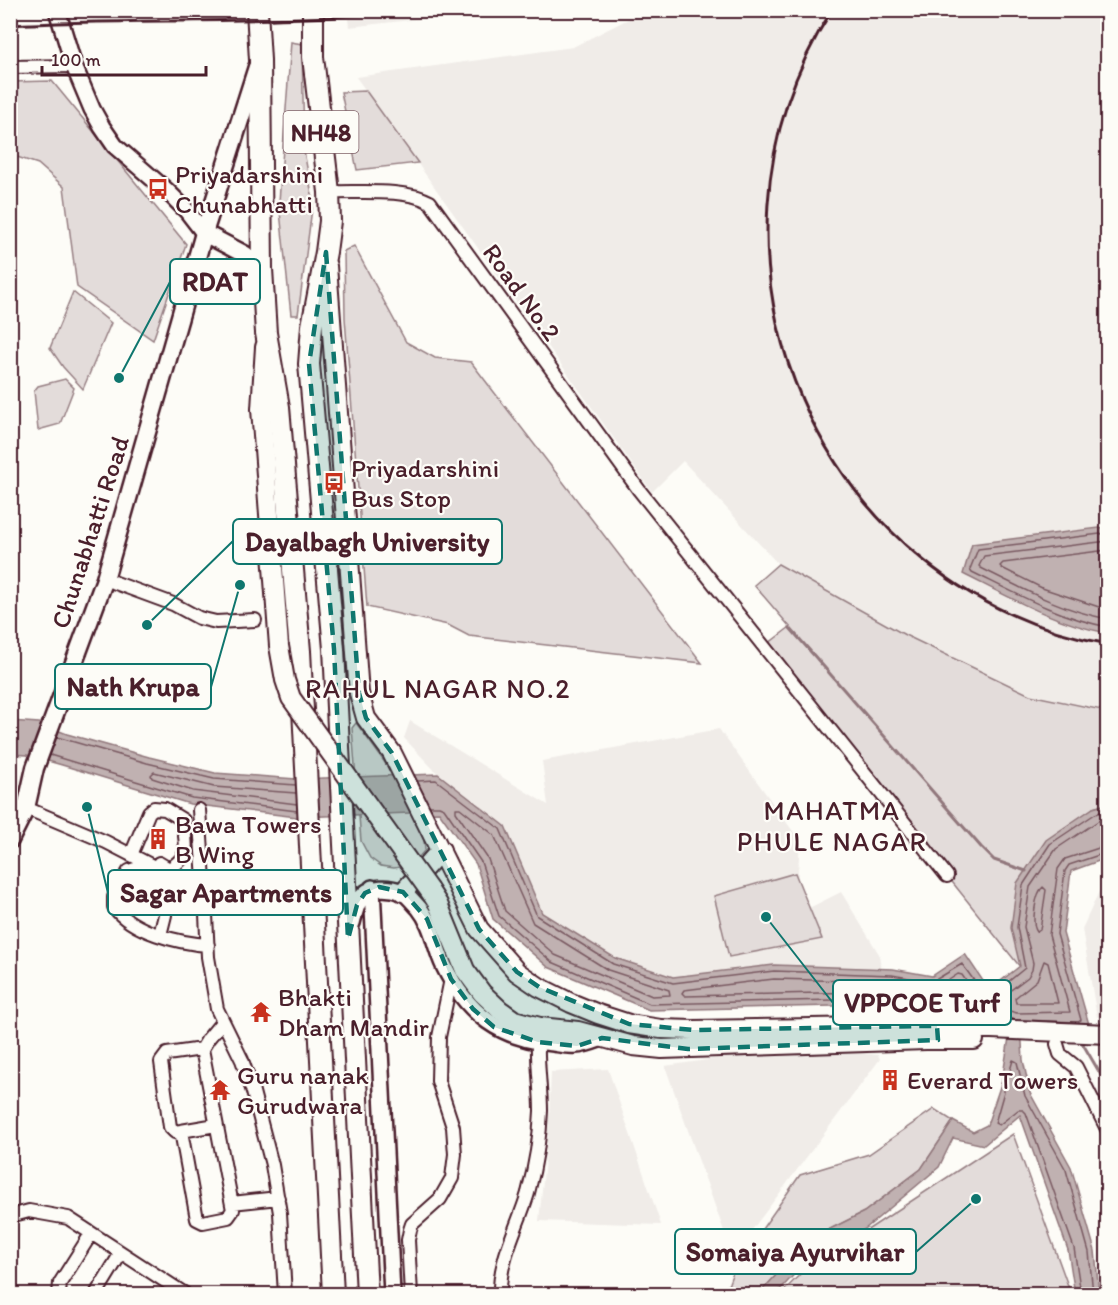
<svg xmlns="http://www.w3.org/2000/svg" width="1118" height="1305" viewBox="0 0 1118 1305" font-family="Itim,sans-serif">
<rect width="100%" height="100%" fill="#fdfcf7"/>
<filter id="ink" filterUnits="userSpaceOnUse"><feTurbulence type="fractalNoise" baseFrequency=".0167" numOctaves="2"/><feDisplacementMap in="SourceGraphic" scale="12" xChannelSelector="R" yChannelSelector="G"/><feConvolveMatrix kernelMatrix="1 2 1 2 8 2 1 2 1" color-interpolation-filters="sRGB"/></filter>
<g filter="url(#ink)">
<path fill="#f0ece8" d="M347,11V10L478,11L464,14L349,27Z
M644,11H1107V711L1030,695L905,635L778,564L683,461L652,492L356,77L573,47Z
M410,721L548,805L542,761L719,729L800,841L797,887L809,908L841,892L879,954L881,969L774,965L673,977L615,958L542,913L505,826L438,774L404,738Z
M1107,874V1017H1097L1082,929Z
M841,1050L878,1055L880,1059L731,1258L723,1239L725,1234L665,1066L742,1055Z
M608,1069L661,1225L539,1221L549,1120L551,1072Z"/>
<path fill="#e3dcda" stroke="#967e82" stroke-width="1.5" d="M291,42L302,44L304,151L313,201L298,315H291L279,202Z
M52,81L186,244L153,340L77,287L64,187L38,164L11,155L10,82Z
M366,91L418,163L357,170L341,92Z
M354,246L406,342L435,358L471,362L702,663L469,636L448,625L367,607L345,318L344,251Z
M73,292L111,323L83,389L63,367L50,348Z
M65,379L74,388L60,424L38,430L34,391L38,386Z
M778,564L905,635L1030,695L1107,711V804L1093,808L1021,968L764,647L790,627L754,585Z
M356,723C380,755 423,811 425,850L418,858L406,866L394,868L381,866L370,858L361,841L352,728Z
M795,873L822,939L729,957L714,896Z
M934,1109L953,1121L921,1169L864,1212L808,1240L759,1294H725L734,1269L800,1175L869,1154Z
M1013,1134L1071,1294H781L808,1266L866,1231Z"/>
<path fill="#c0b1b1" stroke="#91777b" stroke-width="1.5" d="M1107,527V633C1056,624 1009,597 963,574L972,544Z
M10,721L39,723L67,734L149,757L215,773L296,779L438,774L505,826L542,913L615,958L673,977L774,965L893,969L932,976L965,954L989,990L1020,966L1011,928L1017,883L1046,840L1093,808L1107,804V858L1071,871L1063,933L1090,1028L1021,1026L1023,1060L1030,1093L1071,1167L1095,1251L1099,1294H1075L1068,1250L1020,1115L984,1145L953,1138L939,1167L865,1229L803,1265L776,1294H759L808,1240L864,1212L921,1169L953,1121L973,1132L987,1125L1002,1081L1011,1025L923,1004L649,1010L548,967L493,919L476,864L439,812L297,817L190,804L62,765L27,755L11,754Z"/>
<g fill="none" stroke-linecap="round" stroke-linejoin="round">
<path stroke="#795961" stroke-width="1.5" d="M1108,533L978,549L970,569L972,572C1015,593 1060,618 1108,627
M1108,541L984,556L979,566L981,568C1021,588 1063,611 1108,619
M1108,550L1003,563L1000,566L1002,568L1042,588L1108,610
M57,737L147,763L214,779L296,785
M50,755L192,798L297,811
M417,781L436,780L500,829L537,916L613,964L673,983L774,971L892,975L932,982L962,964L983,993L992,995L1025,968L1017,927L1023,885L1050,844L1095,814L1108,810
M296,793L214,787L154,772L151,775L152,778L193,791L297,804
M430,806H439L444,808L481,862L499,916L552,962L650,1004L923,998L1013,1019
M456,808H460L494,835L533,923L608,970L669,990L670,995L652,996L555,955L505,911L488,859L456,812Z
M1108,818L1098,821L1056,849L1030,887L1024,927L1033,963L1032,970L1028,977L995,1002V1007L1017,1013L1070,1012L1049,935L1058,869L1065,859L1108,845
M1043,887L1046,890L1040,930L1037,932C1031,925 1035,893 1043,887Z
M1044,961L1048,963L1058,1003H1016L1015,998L1037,980Z
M958,974L962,975L977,997L976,1001L937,992V988Z
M774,979L891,982L906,985L908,988L905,991L685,996L682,993L684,990Z
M1021,1020L1078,1022L1081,1020L1057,934L1065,871L1069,865L1108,852
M834,1233L838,1234V1238L811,1253L808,1252V1249L812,1244Z
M1081,1294L1074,1248L1026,1113L1023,1110H1018L999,1125L995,1123L1013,1060L1017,1062L1025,1096L1066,1170L1089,1252L1093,1294"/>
<path stroke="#91777b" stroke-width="3" d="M790,628L981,847L994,860L1026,871
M1080,1039L1108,1087"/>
<defs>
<path id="minor" d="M10,67L74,66
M329,192C358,193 405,188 430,202L639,490L947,876
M105,579L173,604L199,618L216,622L255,620
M26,808L106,842L205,893L208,957L217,1009L242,1060L253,1092L272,1165L280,1213L285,1294
M199,810L205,893
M131,855L149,812L154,808L165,809L183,820C185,845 193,854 169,869L159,863
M166,873L162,881L135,869L129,871L114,897V907C132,932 179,943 208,945
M162,881L179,890
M160,935L165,915
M1057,1044L1060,1054L1076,1067L1108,1131
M202,1049L233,1210L228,1217L203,1222L197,1219L181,1131L175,1132L170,1127L161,1062L167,1054L202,1049L208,1039L222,1022
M181,1131L216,1125
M232,1203L278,1198
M10,1216L29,1211L68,1218L185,1294
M59,1294L60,1283L91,1234
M96,1294L121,1253
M411,1294L408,1240L410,1230L412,1224L440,1199L452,1178L455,1154L453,1127L438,1081L439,1037L451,979
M500,1294C499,1258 518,1227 528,1193C535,1167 540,1138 541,1111C541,1088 537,1065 538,1042"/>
<path id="tertiary" d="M57,10L74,66L92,109L102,127L115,146L167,191L187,211L204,233
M372,888L392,1294
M352,923C354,915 356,905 361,898C370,885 390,887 403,892C408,895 415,904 419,908C433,925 435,947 444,966C467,1014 501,1039 553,1043C560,1044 568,1046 576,1045C584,1045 594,1041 602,1038"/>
<path id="secondary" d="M204,233L244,254L262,269
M10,840L26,808L35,768L105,579L204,233L257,67"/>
<path id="primary" d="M327,266L359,693L366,718L392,753L479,929L517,972L539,987L571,1003L598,1014L629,1024L661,1029L693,1030L924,1026L1108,1034
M265,347L261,409L279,646
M429,890L438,904L465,970L482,993L500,1010L514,1020L540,1027L578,1031L633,1046L662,1049L926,1040H974
M403,892L441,850"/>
<path id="trunk" d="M257,10L260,60L262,269L266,333L279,407L300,651L333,1294
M313,10V57L329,192L330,221L326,252L312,326L309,364L334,649L367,1294"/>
</defs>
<use href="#minor" stroke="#4a1f2b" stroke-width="16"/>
<use href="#tertiary" stroke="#4a1f2b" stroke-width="20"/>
<use href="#secondary" stroke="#4a1f2b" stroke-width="21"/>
<use href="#primary" stroke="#4a1f2b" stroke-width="22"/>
<use href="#trunk" stroke="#4a1f2b" stroke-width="24"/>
<use href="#minor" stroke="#fdfcf7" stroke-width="12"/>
<use href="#tertiary" stroke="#fdfcf7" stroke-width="15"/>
<use href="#secondary" stroke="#fdfcf7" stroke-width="16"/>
<use href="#primary" stroke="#fdfcf7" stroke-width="18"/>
<use href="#trunk" stroke="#fdfcf7" stroke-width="20"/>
<path stroke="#4a1f2b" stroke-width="3" d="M832,10C674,256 819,593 1108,644
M10,25C145,18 280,25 414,10"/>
<defs>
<path id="primary-bridge" d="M279,646L285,680L291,698L429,890"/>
</defs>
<use href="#primary-bridge" stroke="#4a1f2b" stroke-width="22" stroke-linecap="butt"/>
<use href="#primary-bridge" stroke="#fdfcf7" stroke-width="18"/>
</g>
</g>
<path fill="#0f766e" fill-opacity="0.2" stroke="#0f766e" stroke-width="4.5" stroke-dasharray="12 8" stroke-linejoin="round" d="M326,252L359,693L366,718L392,753L479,929L517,972L539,987L629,1024L693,1030L924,1026H937L938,1040L688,1049L602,1038L577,1046L538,1042L494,1027L473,1009L451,979L427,919L403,892L379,887L365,893L357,905L348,939L334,649L309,364Z"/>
<defs>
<symbol id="bus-bare" viewBox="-9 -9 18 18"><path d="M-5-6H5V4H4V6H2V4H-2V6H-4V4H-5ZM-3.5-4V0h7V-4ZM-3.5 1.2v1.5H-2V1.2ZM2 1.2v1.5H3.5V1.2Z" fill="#c8321e" stroke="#fdfcf7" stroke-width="2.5" paint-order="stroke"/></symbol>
<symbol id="building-bare" viewBox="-9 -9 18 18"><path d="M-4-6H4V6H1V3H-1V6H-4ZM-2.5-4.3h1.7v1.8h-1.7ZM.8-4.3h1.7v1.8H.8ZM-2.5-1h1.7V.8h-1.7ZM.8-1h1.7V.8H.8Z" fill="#c8321e" stroke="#fdfcf7" stroke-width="2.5" paint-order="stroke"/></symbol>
<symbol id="temple-bare" viewBox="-9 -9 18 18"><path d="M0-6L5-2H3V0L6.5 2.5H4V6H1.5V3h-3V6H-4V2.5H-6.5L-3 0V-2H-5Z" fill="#c8321e" stroke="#fdfcf7" stroke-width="2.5" paint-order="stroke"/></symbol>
</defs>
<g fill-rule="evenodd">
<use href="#bus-bare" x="143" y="174" width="30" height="30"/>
<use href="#bus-bare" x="319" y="468" width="30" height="30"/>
<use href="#building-bare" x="143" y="824" width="30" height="30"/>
<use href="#temple-bare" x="246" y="997" width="30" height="30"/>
<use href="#building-bare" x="875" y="1065" width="30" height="30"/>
<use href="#temple-bare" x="205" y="1075" width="30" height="30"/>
</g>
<g text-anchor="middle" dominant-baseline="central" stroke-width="4.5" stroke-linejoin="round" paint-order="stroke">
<rect fill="#fdfcf7" stroke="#806168" stroke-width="1.5" x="283.5" y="111" width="75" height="42" rx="4.5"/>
<g font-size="24" font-weight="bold" fill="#4a1f2b">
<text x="321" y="132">NH48</text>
</g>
<g font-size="26" fill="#4a1f2b" stroke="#fdfcf7" text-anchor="start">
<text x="175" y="174">Priyadarshini<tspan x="175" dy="30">Chunabhatti</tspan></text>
<text x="351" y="468">Priyadarshini<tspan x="351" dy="30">Bus Stop</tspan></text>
<text x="175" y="824">Bawa Towers<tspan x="175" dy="30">B Wing</tspan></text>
<text x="278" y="997">Bhakti<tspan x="278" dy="30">Dham Mandir</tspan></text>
<text x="237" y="1075">Guru nanak<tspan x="237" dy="30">Gurudwara</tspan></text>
<text x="907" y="1080">Everard Towers</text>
</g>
<g font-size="26" fill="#4a1f2b" stroke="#fdfcf7">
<text transform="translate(522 292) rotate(54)">Road No.2</text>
<text transform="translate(90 532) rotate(-72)">Chunabhatti Road</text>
</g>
<g font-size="27" letter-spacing="1.5" fill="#4a1f2b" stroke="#fdfcf7">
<text x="438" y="688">RAHUL NAGAR NO.2</text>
<text x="832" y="810">MAHATMA<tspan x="832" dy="31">PHULE NAGAR</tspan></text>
</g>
</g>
<path fill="none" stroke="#0f766e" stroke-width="2" d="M119 378L170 282M147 625L233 541M240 585L211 687M87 807L108 893M766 917L833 1003M976 1199L916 1252"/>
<g fill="#0f766e" stroke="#fdfcf7" stroke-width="2">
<circle cx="119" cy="378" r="6"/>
<circle cx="147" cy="625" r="6"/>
<circle cx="240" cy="585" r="6"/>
<circle cx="87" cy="807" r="6"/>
<circle cx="766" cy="917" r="6"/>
<circle cx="976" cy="1199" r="6"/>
</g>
<g fill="#fdfcf7" stroke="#0f766e" stroke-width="2">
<rect x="170" y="259" width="90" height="45" rx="6"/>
<rect x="233" y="519" width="269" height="45" rx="6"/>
<rect x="55" y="664" width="156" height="45" rx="6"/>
<rect x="108" y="870" width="235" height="45" rx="6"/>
<rect x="833" y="980" width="178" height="45" rx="6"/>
<rect x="675" y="1229" width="241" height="45" rx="6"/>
</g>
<g font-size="27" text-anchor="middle" font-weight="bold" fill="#4a1f2b">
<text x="215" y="291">RDAT</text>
<text x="367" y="551">Dayalbagh University</text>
<text x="133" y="696">Nath Krupa</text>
<text x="226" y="902">Sagar Apartments</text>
<text x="922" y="1012">VPPCOE Turf</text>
<text x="795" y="1261">Somaiya Ayurvihar</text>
</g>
<rect width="1118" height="1305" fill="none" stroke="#fdfcf7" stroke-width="36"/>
<rect x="18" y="18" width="1082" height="1269" fill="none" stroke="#4a1f2b" stroke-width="2" filter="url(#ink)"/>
<path d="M42 66v9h164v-9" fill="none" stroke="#4a1f2b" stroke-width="3"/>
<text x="51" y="66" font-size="18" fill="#4a1f2b" stroke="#fdfcf7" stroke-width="4.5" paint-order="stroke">100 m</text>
</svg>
